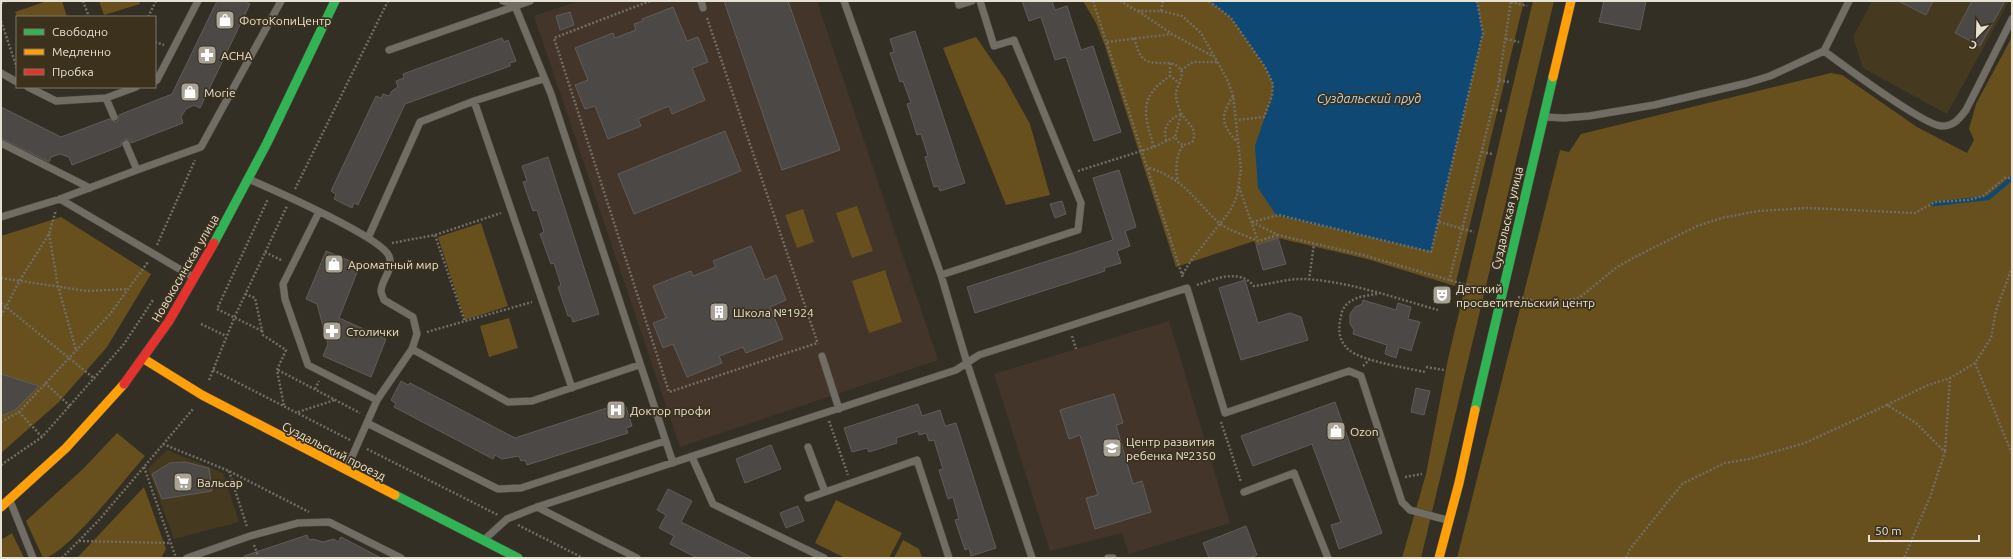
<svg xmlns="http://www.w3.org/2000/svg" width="2013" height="559" viewBox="0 0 2013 559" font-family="Ubuntu,sans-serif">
<rect width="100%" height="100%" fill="#342f24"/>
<path fill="#453920" d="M1872,1H2009L1947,114L1863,68L1853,37Z
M167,450L223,473L239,522L174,539L148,469Z"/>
<path fill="#44352b" d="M579,1H817L938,360L680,447L534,16Z
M1169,321L1230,523L1129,554L1122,533L1050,551L994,374Z"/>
<path fill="#67501d" d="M47,1H62L67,17H17L15,12Z
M99,1H139L140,4L104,15Z
M1083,1H1524L1455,286L1367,259L1278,238L1256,245L1254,241L1176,267L1105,46L1096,23Z
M1533,1H1554L1421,558H1402L1426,474L1448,359Z
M976,37L1005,79L1030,124L1050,195L1006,205L943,48Z
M2012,37V558H1457L1560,150L1569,152L1581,134L1831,73L1842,75L1917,127L1967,153L1974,140L1969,129L1976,104Z
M857,206L873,251L852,258L836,213Z
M803,209L814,242L797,248L785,215Z
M61,217L151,274L107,347L59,402L1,453V236Z
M481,223L508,306L465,320L438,237Z
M885,270L902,322L869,333L852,281Z
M509,318L518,348L489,357L480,326Z
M117,433L145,456C129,474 64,558 43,558L26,521L84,468Z
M144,487L166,549L161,558H77Z
M836,500L902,533L889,558H845L815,543Z
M12,533L24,558H1V540Z
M903,540L919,549L922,558H894Z"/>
<path fill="#0e4873" d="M1209,1H1477L1483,33L1431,252L1276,215L1258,188L1255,146L1272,96L1273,84L1265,67L1231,18Z"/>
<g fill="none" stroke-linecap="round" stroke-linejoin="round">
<path stroke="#0e4873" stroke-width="4.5" d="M1933,204L1988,198L2012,178"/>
</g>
<path fill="#4c4846" stroke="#615c5b" d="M217,1H244L250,4L200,108L194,105L186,109L181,117L183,123L131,143L129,140L124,139L122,141L121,146L72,165L69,157L60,154L51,157L49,162L1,138V107L61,137L109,119L116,122L118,120L119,115L172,94Z
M724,1H788L840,150L782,170Z
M1022,1H1052L1055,10L1067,6L1081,50L1093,46L1121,132L1094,141L1066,57L1055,60L1041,17L1029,21Z
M1604,1H1646L1640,30L1599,22Z
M1898,1H1933L1926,15Z
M1972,1H2005L1980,46L1955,33Z
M673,7L687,41L698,37L708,62L692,68L705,100L672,114L669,106L638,119L641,126L608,139L595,106L585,109L575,85L588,80L575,48L613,33L615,38L636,30L634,24L643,21L642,19Z
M570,12L574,25L560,30L556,16Z
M915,31L965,183L940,191L938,186L934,187L925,157L928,156L921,134L917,135L907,104L911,103L903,81L900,82L890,53L894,52L890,39Z
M502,38L504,42L508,40L516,61L510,63V66L405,104L358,205L354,203L352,208L334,199L336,194L331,191L376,96L381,98L383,94L389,96L392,91L398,87L396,81L404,78L403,74Z
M725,131L741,171L634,214L618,174Z
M548,157L599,314L573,322L571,316H568L558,287L561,285L554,263L551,264L540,234L544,232L537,210L533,211L523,182L527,181L522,166Z
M1119,170L1136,227L1125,231L1130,246L1117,251L1121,263L1104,268L1105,271L975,313L967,287L1113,240L1093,178Z
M1062,201L1066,214L1055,218L1050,204Z
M1278,238L1286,264L1263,270L1256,245Z
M751,246L765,280L776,275L786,300L770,307L783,339L746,353L743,347L719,356L722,363L687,377L673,344L663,348L653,323L666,318L653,286L691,271L693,276L716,267L713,261Z
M326,251L360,265L339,318L386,339L371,377L323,356L328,344L317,304L306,299Z
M1245,280L1258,323L1290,313L1301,317L1308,340L1241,360L1219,288Z
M1363,300L1396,310L1398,303L1411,307L1408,319L1420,322L1411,351L1399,347L1396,358L1385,354L1387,345L1353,334L1354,330L1350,324V314L1355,307L1362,304Z
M1,374L39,386L15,410L1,416Z
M401,381L408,385L410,383L515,438L619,404L620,408L626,407L632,426L626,428L628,433L527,465L525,460L521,461L519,456L502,459L495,455L493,459L394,407L396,404L391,400Z
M1416,388L1430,391L1424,415L1411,412Z
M1114,394L1123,423L1116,425L1133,484L1142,481L1151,512L1095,529L1086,498L1098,495L1080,435L1069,439L1060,410Z
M1335,402L1382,533L1339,549L1331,525L1341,522L1312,444L1253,466L1241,436Z
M918,404L922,416L940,410L945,426L956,423L996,548L971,556L969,548L965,550L955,520L959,519L953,497L948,499L939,470L943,469L934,440L929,441L926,433L919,435L918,431L896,438L897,443L869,452L867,448L852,452L844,428Z
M771,445L781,469L745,483L736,459Z
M185,462L209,468L212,491L162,499L152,474L170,463Z
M668,489L692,501L681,522L753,558H697L670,544L674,536L659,528L666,515L657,510Z
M798,506L804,521L786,528L780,513Z
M1246,526L1257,555L1250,558H1209L1203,543Z
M307,535L309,540L313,539L323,542L334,539L338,542L341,537L381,558H245L244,556Z"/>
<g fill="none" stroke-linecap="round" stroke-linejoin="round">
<defs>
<path id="lane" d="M503,1L515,5
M701,1L703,8
M844,1L941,275L967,363L1032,558
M958,1L959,5L972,1
M515,6L551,94L673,463
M389,50L530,1
M1824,51C1843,65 1924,126 1942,126C1954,126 1959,119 1966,110L2012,19
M1,73L17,82
M155,81L157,80L198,1
M28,87L56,101L106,98
M474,101L543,79
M114,117L106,98L136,87
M1544,117L1564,118L1589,116L1654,105L1747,83L1770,76L1824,51L1849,1
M1,143L90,188
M137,170L201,147L281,1
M251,180C274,190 381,237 389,256C394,270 382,278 381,291C381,293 383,297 384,300L413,317L417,334L412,349L377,400L347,468
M60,199L193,277
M319,212L283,284L285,299L308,365L377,400
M1,217L60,199L137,170L126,144
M368,238L420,122L474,101L572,388
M941,275L1078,230L1081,203L1014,40L994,46L980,1
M412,349L508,402L532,401L639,365
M822,356L839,409
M367,423L498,489L521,488L665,441
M808,447L825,492L917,460L949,558
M692,457L713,504L824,558
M1244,492L1294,473L1328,558
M808,498L825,492
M11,503L33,558
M537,507L637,558
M485,539L507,519L537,507L956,370L979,355L1187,288L1225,413L1349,371L1361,376L1402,502L1410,510L1447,520
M187,558L250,536L298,523L329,522L401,558
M1108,558H1113"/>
<path id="fast" d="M214,243L267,143L335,1
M1475,410L1553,77
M395,495L518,558"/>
<path id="slow" d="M1553,77L1571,1
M144,359L202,395L395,495
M1,507L66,448L124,384
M1439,558L1459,483L1475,410"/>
<path id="jam" d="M124,384L169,321L214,243"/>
</defs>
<use href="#lane" stroke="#504b41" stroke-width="8"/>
<use href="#fast" stroke="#504b41" stroke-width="10"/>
<use href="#slow" stroke="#504b41" stroke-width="10"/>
<use href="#jam" stroke="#504b41" stroke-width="10"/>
<path stroke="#716d65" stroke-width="2.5" stroke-dasharray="2 2" stroke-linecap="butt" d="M83,1L89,17
M650,1L554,38L669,392L817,343
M1093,1L1183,278
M1120,1L1137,11H1161L1182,16L1201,33L1227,79L1233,95L1241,169L1237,196L1230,211L1192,259L1182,275
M1209,1L1231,18L1265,67L1273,84L1272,96L1264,117L1237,120
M1511,2L1527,6
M1,3L6,1
M1138,11L1172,34L1214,57
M1161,11L1163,1
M148,17L156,1
M707,18L818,344
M1,21L17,68
M1134,38C1141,60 1142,63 1165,63C1169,63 1174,63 1177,66C1189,74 1174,87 1176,97C1177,102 1179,110 1182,114C1188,125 1197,127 1193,141C1190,143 1187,144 1184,145C1176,151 1175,172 1178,181
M1506,39L1519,42
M155,42L164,45
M1107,42L1172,34
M1170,63V76L1179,83
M1181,70L1193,62H1218
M1499,80L1509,82
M1233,96C1220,117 1221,124 1237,142
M1492,109L1502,111
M1181,115L1175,137L1179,143L1184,145
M1166,141C1163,127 1168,120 1181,114
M1154,147C1144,115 1138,97 1170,76
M1482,152L1492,154
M1149,168C1185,179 1193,199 1219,223C1227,230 1248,236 1258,241L1278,235
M1078,171L1154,147L1175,137
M1239,187L1258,241
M295,189L388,1
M1252,222L1278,235L1363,255L1484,290
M1252,222L1279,215L1431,252L1483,33L1477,1
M1439,222L1474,232
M49,234L58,286L76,350
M435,235L465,322
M392,243L435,235L501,213
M157,245L195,160
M265,252L283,261
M1,278L87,291L128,289
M1309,280L1314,244
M1449,281L1498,86L1511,1
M1197,285C1215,279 1239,268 1254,286C1271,284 1290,278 1306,279C1351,282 1395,298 1438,310
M245,294L255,298L263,335L286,350L277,370L284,406
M1377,294C1363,296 1344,298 1341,316C1338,328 1338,341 1349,350C1362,361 1407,368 1425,372
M1518,297L1546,303L1579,298L1617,267L1633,258L1697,226L1722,218L1758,211L1808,208L1915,213L1935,202L1968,200L1983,196L2005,178H2012
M1,303L95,379
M1,316L20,280L49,234L56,210
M201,324L226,336
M262,331L217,309L268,199
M427,332L532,302
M1072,336L1076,349
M1975,363L2012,454
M1363,366L1370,359
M1426,367L1444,370
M213,370L350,440
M278,370L360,413
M209,380L235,316L287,206
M45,383L70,406
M315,389L319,381
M1887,405L1926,386L1950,378L1975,363L1991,338L1996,310L2012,268
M19,412L42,437
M298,412L335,400
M829,421L848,475
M1,422L19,412L110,314L148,262
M1221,422L1241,482
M163,444L229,471L309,512
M367,449L498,515
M1945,451L1950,378
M1,465L42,437L124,344L153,300
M144,467L176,558
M229,471L247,527
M1405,477L1422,474
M518,525L583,558
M79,541L171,543
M254,545L258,556
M62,558L99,520L193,409
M1626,558L1630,549L1682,484L1725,463L1749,459L1805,443L1887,405L1916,423L1945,452L1930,497L1904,558"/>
<use href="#lane" stroke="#716c64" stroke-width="7"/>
<use href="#fast" stroke="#30b455" stroke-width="9"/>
<use href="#slow" stroke="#ff9f0a" stroke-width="9"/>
<use href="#jam" stroke="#e5322d" stroke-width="9"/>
</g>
<defs>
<symbol id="shop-square" viewBox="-11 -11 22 22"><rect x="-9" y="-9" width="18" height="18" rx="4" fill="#a8a396" stroke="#3b311d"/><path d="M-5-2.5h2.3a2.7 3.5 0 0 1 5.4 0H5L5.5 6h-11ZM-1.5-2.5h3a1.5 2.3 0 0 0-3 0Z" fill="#fff"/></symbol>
<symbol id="pharmacy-square" viewBox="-11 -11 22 22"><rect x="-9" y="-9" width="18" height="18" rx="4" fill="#a8a396" stroke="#3b311d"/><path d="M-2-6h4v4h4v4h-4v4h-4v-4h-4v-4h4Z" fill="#fff"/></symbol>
<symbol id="theatre-square" viewBox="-11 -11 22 22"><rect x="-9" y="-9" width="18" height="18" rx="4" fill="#a8a396" stroke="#3b311d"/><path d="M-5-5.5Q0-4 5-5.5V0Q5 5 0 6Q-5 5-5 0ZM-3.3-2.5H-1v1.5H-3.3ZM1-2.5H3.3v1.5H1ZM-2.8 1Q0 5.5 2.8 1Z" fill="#fff"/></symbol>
<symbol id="building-square" viewBox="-11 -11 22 22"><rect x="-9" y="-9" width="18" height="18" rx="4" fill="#a8a396" stroke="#3b311d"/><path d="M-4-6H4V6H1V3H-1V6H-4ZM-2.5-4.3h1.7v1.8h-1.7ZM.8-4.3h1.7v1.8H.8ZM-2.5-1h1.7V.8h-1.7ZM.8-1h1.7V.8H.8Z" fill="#fff"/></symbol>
<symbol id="hospital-square" viewBox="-11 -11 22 22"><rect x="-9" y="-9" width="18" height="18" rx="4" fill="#a8a396" stroke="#3b311d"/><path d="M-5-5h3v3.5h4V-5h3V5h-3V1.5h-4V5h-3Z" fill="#fff"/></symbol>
<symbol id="school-square" viewBox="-11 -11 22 22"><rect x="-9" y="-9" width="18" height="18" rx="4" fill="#a8a396" stroke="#3b311d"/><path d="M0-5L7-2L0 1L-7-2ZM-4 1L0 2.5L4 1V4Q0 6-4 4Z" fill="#fff"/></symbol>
<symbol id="supermarket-square" viewBox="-11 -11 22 22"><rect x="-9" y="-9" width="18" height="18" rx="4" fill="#a8a396" stroke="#3b311d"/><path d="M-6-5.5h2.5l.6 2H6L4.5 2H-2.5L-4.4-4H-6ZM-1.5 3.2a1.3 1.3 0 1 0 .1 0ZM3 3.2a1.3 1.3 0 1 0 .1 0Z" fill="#fff"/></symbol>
</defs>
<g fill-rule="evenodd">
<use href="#shop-square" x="214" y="9" width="22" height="22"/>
<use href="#pharmacy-square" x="196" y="44" width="22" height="22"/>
<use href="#shop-square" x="179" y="81" width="22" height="22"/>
<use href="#shop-square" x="323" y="253" width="22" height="22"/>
<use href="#theatre-square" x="1431" y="284" width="22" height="22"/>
<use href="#building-square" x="708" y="301" width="22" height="22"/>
<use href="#pharmacy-square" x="321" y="320" width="22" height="22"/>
<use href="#hospital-square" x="605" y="399" width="22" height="22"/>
<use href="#shop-square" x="1325" y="420" width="22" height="22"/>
<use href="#school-square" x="1101" y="437" width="22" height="22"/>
<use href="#supermarket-square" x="172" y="471" width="22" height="22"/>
</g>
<g text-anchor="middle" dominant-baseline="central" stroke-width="3.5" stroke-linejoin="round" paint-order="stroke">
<g font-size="12" fill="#e7e1d4" stroke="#3b311d" text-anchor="start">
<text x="239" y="20">ФотоКопиЦентр</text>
<text x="221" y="55">АСНА</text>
<text x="204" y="92">Morie</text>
<text x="348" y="264">Ароматный мир</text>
<text x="1456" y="288">Детский<tspan x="1456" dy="14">просветительский центр</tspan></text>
<text x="733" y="312">Школа №1924</text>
<text x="346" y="331">Столички</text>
<text x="630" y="410">Доктор профи</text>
<text x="1350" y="431">Ozon</text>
<text x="1126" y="441">Центр развития<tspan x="1126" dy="14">ребенка №2350</tspan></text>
<text x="197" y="482">Вальсар</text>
</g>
<g font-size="12" fill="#e7e1d4" stroke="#3b311d">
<text transform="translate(1507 218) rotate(-77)">Суздальская улица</text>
<text transform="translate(185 268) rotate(-60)">Новокосинская улица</text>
<text transform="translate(334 451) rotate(27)">Суздальский проезд</text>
</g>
<g font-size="13" font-style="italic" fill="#b4d2ef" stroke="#3b311d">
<text x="1369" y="98">Суздальский пруд</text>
</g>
</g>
<rect width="2013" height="559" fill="none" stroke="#e7e1d4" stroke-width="4"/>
<rect x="16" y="16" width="140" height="72" fill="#3b311d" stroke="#807766"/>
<rect x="24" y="29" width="20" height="6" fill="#30b455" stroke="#807766"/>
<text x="52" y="36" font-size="12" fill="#e7e1d4">Свободно</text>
<rect x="24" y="49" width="20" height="6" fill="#ff9f0a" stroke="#807766"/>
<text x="52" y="56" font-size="12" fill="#e7e1d4">Медленно</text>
<rect x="24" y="69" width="20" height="6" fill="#e5322d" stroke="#807766"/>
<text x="52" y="76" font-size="12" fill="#e7e1d4">Пробка</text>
<g transform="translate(1977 36) rotate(203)" stroke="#3b311d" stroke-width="3" paint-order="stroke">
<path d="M0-3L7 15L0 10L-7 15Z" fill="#e7e1d4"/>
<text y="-6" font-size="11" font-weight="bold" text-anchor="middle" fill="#e7e1d4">С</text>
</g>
<path d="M1869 535v6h110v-6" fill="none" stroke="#e7e1d4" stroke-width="2"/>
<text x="1875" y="535" font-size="12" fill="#e7e1d4" stroke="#3b311d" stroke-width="3" paint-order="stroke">50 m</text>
</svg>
